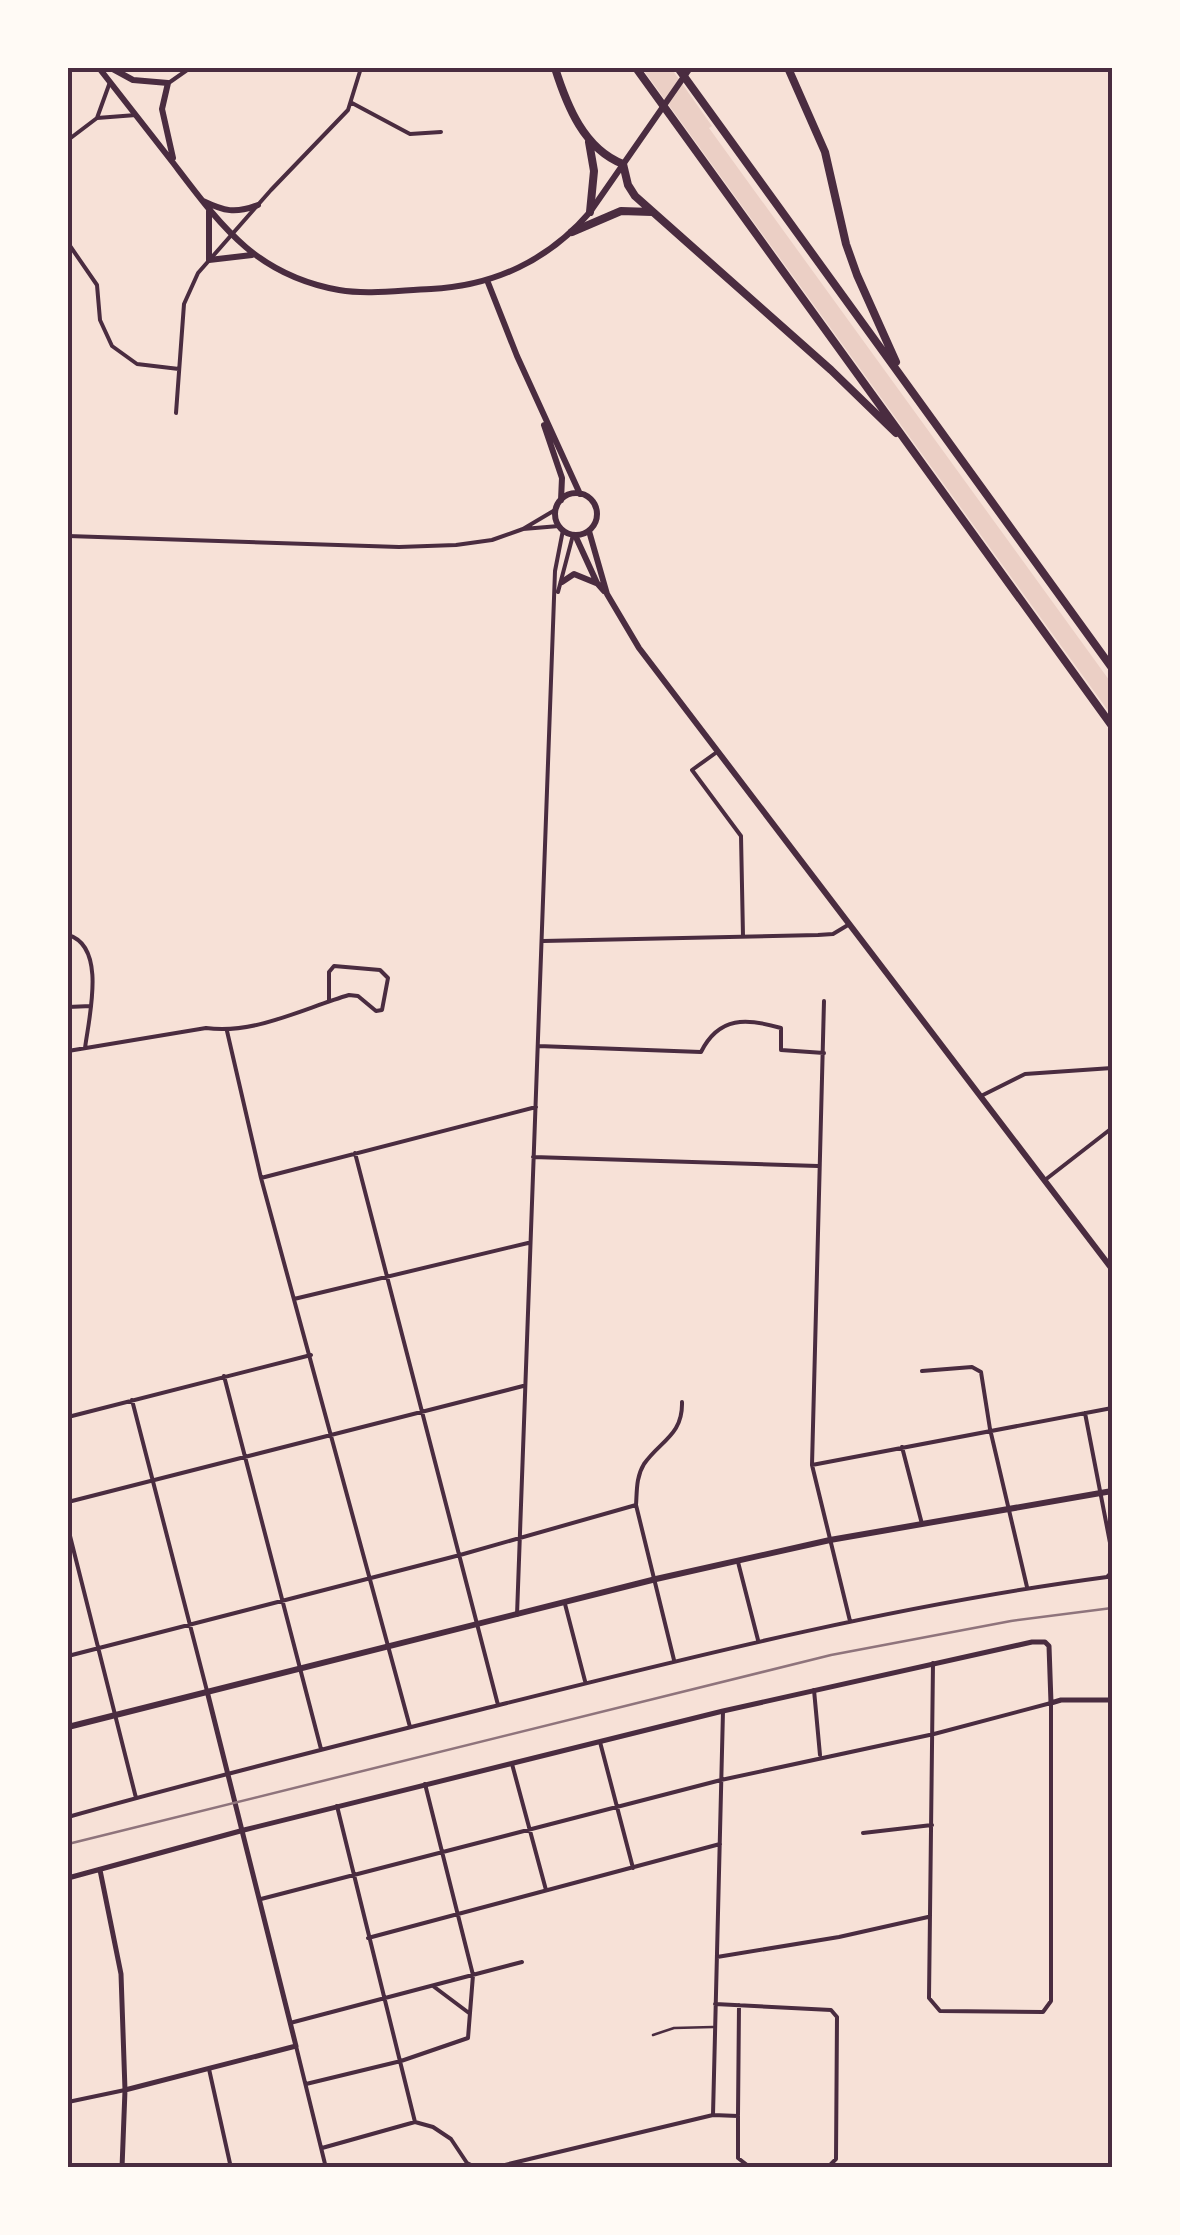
<svg xmlns="http://www.w3.org/2000/svg" width="1180" height="2235" viewBox="0 0 1180 2235" font-family="Helvetica,sans-serif">
<rect width="100%" height="100%" fill="#f7e1d7"/>
<path fill="#ebcfc5" d="M642,68H671L712,126L709,128L1112,684V716Z"/>
<g fill="none" stroke-linecap="round" stroke-linejoin="round">
<path stroke="#4a2c40" stroke-width="2.5" d="M653,2035L674,2028L713,2027"/>
<path stroke="#4a2c40" stroke-width="4" d="M170,82L190,68
M352,103L410,134L441,132
M97,118L110,82
M68,140L97,118L136,115
M68,243L97,285L100,320L112,346L137,364L179,369
M176,413L184,304L198,273L271,190L348,110L361,68
M523,529L559,526
M68,536L399,547L456,545L492,540L523,529L555,510
M558,592L573,535
M717,752L692,770L741,836L743,936
M68,935C107,946 89,1017 85,1048
M543,941L818,935L833,934L848,925
M824,1001L812,1465L850,1621
M68,1007L91,1006
M227,1031L261,1178L410,1727
M538,1046L701,1052C719,1016 747,1018 781,1028V1050L824,1053
M68,1051L206,1028C254,1035 304,1008 349,995L358,996L376,1011L382,1010L388,978L380,970L334,966L329,972V1001
M981,1096L1025,1074L1112,1068
M355,1153L498,1705
M533,1157L818,1166
M261,1178L536,1107
M1045,1180L1112,1128
M294,1299L528,1243
M922,1371L972,1367L981,1372L990,1429L1027,1587
M224,1376L321,1749
M132,1400L207,1691
M1085,1413L1112,1553
M68,1417L311,1355
M902,1447L922,1524
M812,1465L1112,1408
M68,1502L523,1386
M68,1528L136,1798
M738,1562L758,1640
M565,1604L585,1681
M517,1615L555,571L563,530
M68,1656L460,1555L636,1505
M674,1660L636,1505C637,1491 636,1477 644,1464C660,1441 683,1435 682,1402
M814,1690L820,1755
M600,1742L633,1868
M512,1764L546,1890
M337,1806L415,2122
M68,1817C213,1776 360,1740 507,1703C706,1653 904,1604 1107,1577L1112,1572
M863,1833L932,1825
M261,1899L721,1780L934,1734L1051,1703V2001L1043,2012L940,2011L929,1998L933,1663
M368,1938L720,1844
M717,1957L839,1937L928,1917
M433,1986L469,2013
M290,2023L522,1962
M296,2046L326,2168
M209,2069L231,2168
M306,2084L401,2061L468,2038L473,1975L425,1784
M68,2102L125,2090
M713,2115L723,1711
M738,2115L739,2005
M322,2148L415,2122L433,2127L451,2139L467,2163L477,2168
M492,2168L713,2115L738,2116V2158L747,2165L829,2166L836,2159L837,2017L831,2010L715,2004"/>
<path stroke="#4a2c40" stroke-width="5" d="M100,1870L121,1974L125,2090L122,2168
M68,1878L244,1830L723,1711L1032,1642H1045L1049,1646L1051,1703L1061,1700H1112
M125,2090L296,2046L207,1691"/>
<path stroke="#4a2c40" stroke-width="6" d="M487,280L517,356L580,494
M544,425L562,478L561,500
M555 514a21 21 0 1 1 42 0a21 21 0 1 1-42 0Z
M589,531L607,594L639,648L1112,1269
M575,535L597,583L604,591
M562,582L574,574L596,583
M68,1727L656,1579L830,1540L1112,1491"/>
<path stroke="#4a2c40" stroke-width="6" d="M99,68C124,100 149,132 174,164C222,227 256,275 339,290C368,295 401,290 431,289C494,286 549,260 590,212L690,68
M111,68L133,80L168,83L162,109L173,158
M203,201C224,211 235,214 258,205
M209,211V260L252,255"/>
<path stroke="#4a2c40" stroke-width="8" d="M555,68C567,106 584,149 623,164L628,185L635,196L831,370L896,433
M636,68L1112,726
M678,68L1112,668
M788,68L825,152L846,244L857,275L896,362
M589,142L594,171L590,212
M572,232L621,211L652,212"/>
<path stroke="#8f747c" stroke-width="2.5" d="M68,1844L831,1655L1011,1621L1112,1608"/>
</g>
<rect width="1180" height="2235" fill="none" stroke="#fffaf5" stroke-width="140"/>
<rect x="70" y="70" width="1040" height="2095" fill="none" stroke="#4a2c40" stroke-width="4"/>
</svg>
